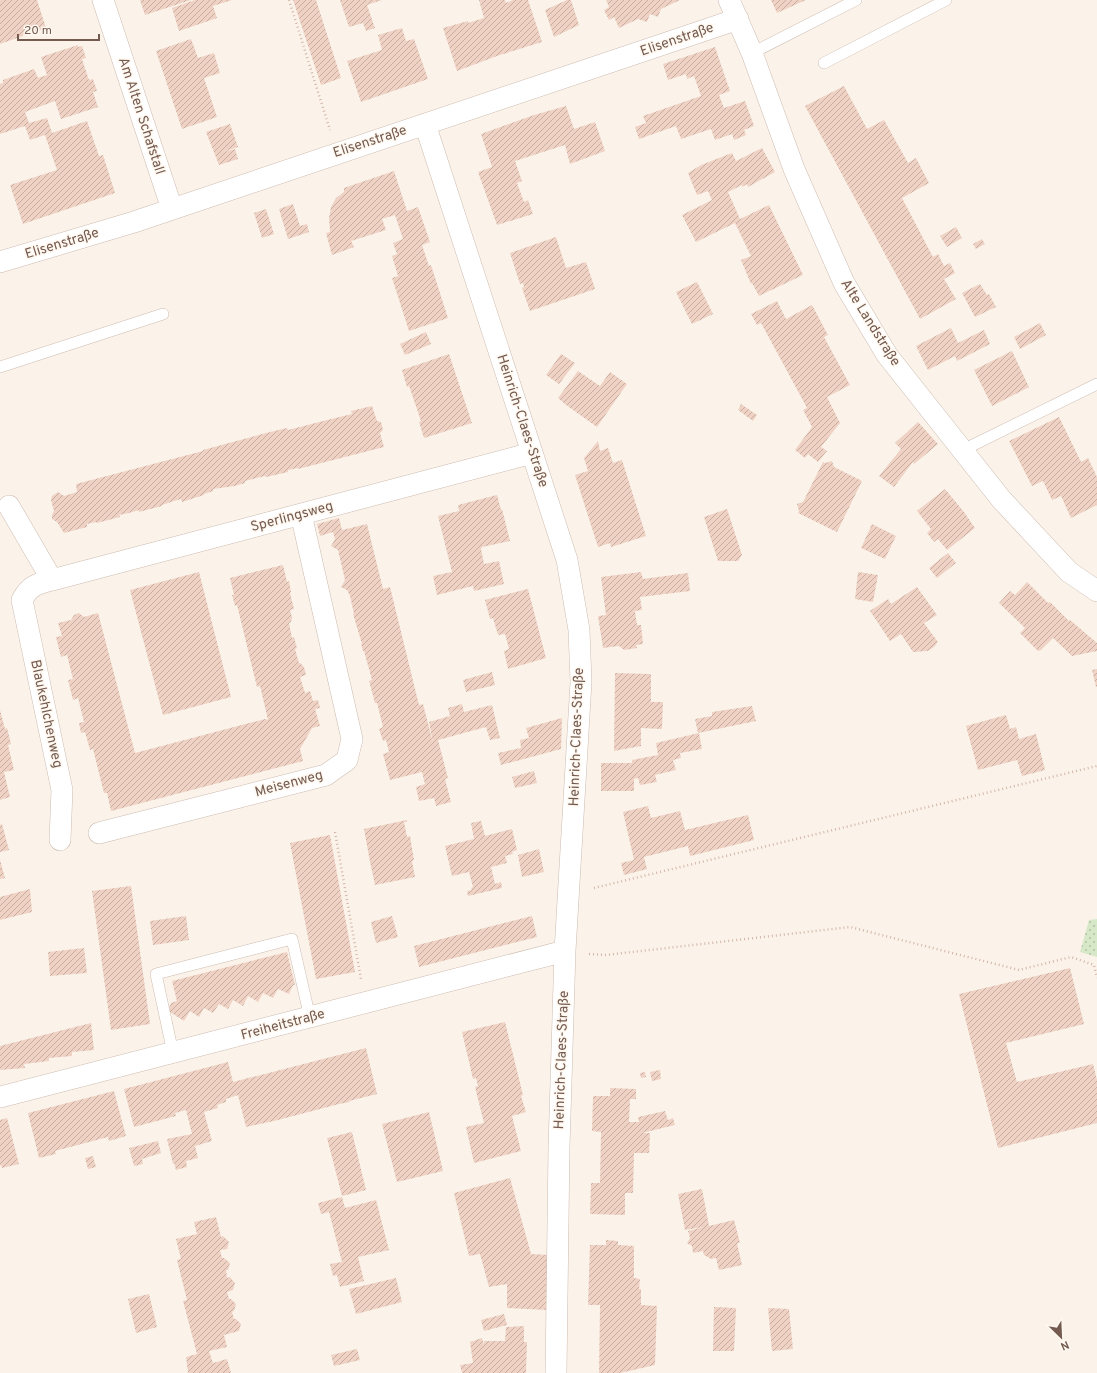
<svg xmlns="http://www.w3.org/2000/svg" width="1097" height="1373" viewBox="0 0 1097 1373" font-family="Overpass,sans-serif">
<defs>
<pattern id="park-dots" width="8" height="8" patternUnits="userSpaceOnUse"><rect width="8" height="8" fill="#d7e8c8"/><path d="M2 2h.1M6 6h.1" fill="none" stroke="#b3bfa5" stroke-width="1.8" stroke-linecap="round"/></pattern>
<pattern id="building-hatch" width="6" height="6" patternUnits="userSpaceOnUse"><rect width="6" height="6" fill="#efd2c3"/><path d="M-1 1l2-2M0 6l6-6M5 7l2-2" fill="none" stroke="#c6ada1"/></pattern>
</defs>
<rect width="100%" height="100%" fill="#fbf3ea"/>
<path fill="url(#park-dots)" d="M1097,919V957L1080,952L1089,920Z"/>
<path fill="url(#building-hatch)" d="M0,0H37L46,28L0,44Z
M140,0H191L145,15Z
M195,0H232L213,6L217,18L179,31L172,8Z
M293,0H316L341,78L321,85Z
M340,0H382L367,5L375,28L366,31L363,23L349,27Z
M479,0H505L506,3L513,0H528L542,42L497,56L457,71L443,28L468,21V23L484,18Z
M567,0H571L579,25L554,37L545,10Z
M606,0H680L661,9L658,17L650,14L647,22L638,19L619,28L614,17L609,20L604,10L609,7Z
M771,0H806L777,13Z
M402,28L406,41L414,39L428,79L361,102L347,61L382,50L378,35Z
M191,39L198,58L214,53L220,73L204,78L217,117L182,129L156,51Z
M78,45V47L82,46L86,58L82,59L89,80L93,79L97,91L93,92L98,107L61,119L55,101L25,112L29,123L47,118L52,133L87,121L99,156L103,155L115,193L23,224L10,185L57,170L45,135L30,140L25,126L0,134V84L3,83V80L34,69L38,78L47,75L41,57Z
M715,47L730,91L719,95L724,108L745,101L754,126L744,130L746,135L734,140L732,134L715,140L711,129L681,139L676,126L639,139L635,127L646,123L643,116L701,96L694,76L687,79L686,74L668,80L663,64Z
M844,86L867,129L884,120L908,163L916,158L929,183L902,198L933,257L938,254L944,266L950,263L955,273L944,279L956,299L920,319L805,106Z
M566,106L574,129L595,122L605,151L570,164L565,145L515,161L522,181L517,183L524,202L528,200L533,214L497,225L478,172L492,167L481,134L534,115Z
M230,124L238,147L222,152L235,149L238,159L219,165L206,132Z
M762,148L775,172L748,187L747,184L742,187V185L728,192L740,219L769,205L803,275L759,296L752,283L751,284L741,260L751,256L735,223L696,242L682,215L712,200L708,191L697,195L688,173L701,165L732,153L736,161Z
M394,171L407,211L418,207L430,242L422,245L429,266L431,265L448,318L409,331L392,278L398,276L392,256L397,254L393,243L403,239L395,215L382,219L386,230L351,241L354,247L332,255L326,233L330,232L329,218L331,207L336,198L344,192V188Z
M293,204L300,226L307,224L309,232L288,239L279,209Z
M266,209L274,234L262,238L254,213Z
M956,227L962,238L947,247L940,236Z
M556,237L566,268L586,262L595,289L530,311L522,288L524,287L523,283L520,284L510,253Z
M982,239L985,244L976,249L973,244Z
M697,282L713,314L692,324L676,292Z
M980,284L987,295L989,294L996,307L975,317L962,293Z
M777,301L786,319L812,305L828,335L824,337L850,385L827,397L840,423L821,447L827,451L818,462L808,454L805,458L795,450L812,427L803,410L807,408L761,323L757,325L751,314Z
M1040,323L1046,335L1020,349L1014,337Z
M951,328L958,343L984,330L990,344L957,361L955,356L928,370L916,346Z
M426,332L431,344L405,355L400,344Z
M1012,351L1029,387L992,406L974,370Z
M449,354L472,423L424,438L419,422L421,421L409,386L407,387L402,370Z
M561,354L575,363L559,384L546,375Z
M578,371L600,386L610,372L627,384L597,427L566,405L558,398Z
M741,404L757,415L753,421L738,410Z
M372,406L377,421L381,422L383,430L380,433L384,447L298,469V468L288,470V472L266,477L265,476L245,481V483L235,486L213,489V491L204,494V495L182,502L181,499L171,502L162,505V506L139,512V510L129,513L119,515L120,517L97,523L96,522L87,524V527L64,533L57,522L52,519V515L54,511L51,500L52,496L58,492L64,496L77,492L76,484L203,451V450L266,433L287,428L288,430L331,419L352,414L351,411Z
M1059,417L1081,462L1088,458L1097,477V505L1071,518L1061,496L1052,500L1043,481L1032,486L1009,441Z
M918,422L938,444L914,464L913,462L894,487L879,476L901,449L895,443Z
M598,441L600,451L608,448L613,463L622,460L646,536L611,547L610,543L598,547L575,475L588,471L584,458Z
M832,461L834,467L862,481L837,532L798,513L799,511L797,504L803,502L823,462L825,463Z
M945,489L964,512L975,528L947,550L938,539L934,542L927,533L931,529L917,511Z
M497,495L501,510L502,509L510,541L482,547L481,549L484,564L499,561L504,584L474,591L473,586L437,595L433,576L452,572L438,516L459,511L458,505Z
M727,509L742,555L738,561H718L704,517Z
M339,518L342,530L367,524L383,589L390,587L419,705L423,704L433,743L429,722L450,716L448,708L462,704L464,712L492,705L500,738L490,740L486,727L438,740L448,778L445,779L451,802L436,806L434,798L419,801L416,787L425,784L422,772L390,780L383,754L389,752L386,740L383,741L379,729L383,727L377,703H375L369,681L372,680L364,651H363L361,644H362L353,614H354L350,596L347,590L341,587L345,580L338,550L331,546L335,539L333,532L320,536L317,524Z
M872,524L896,536L885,559L861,548Z
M948,553L956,563L937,578L929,568Z
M283,565L287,582L289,581L291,592L290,593L294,609L290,610L292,617L291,622L289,623L292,638L294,637L297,648L295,649L299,663H300L304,667L306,675L300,677L305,693L310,691L313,701L318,700L320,708L315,709L320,726L312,728L300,749L303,761L111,811L107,793H104L93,749L90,750L85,732L81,733L79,723L84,722L78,698L73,700L68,680L73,679L67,655L61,657L56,637L62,636L58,623L71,620L74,615L79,613L84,617L98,613L135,753L265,719L268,720L260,686L257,687L237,605L235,606L232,595H234L230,578Z
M199,572L231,697L163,715L130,590Z
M641,572L643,579L688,573L690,591L640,597L642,610L635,611L637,625H641L643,644L636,645L637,648L624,650L619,646L603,648L598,616L606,615L601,577Z
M858,572L878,575L873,602L855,599Z
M1027,582L1048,603L1050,602L1069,621L1070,620L1097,643V651L1072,656L1053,638L1041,650L1038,651L1020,633L1025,628L999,603L1010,591L1015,595Z
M917,587L937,615L924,623L938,642L934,647L928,651L913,652L901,634L890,641L870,611L888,599L891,604Z
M528,589L546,658L508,669L504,651L509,649L505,634L498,635L493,618L490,619L485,600Z
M1097,669V687H1096L1092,670Z
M492,672L495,685L466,692L463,680Z
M615,673L651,674V702H663L662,729L641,728V746L614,751Z
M752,706L756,721L698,733L695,719L712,716V712Z
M0,710L5,729L7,728L11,744L8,745L14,770L4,772L10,797L0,800Z
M1006,715L1010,729L1016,727L1019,739L1036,734L1045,770L1022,776L1017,760L978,770L966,726Z
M562,718L561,749L501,765L498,753L521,748L520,740L529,738L526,728Z
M699,733L702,749L680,753L681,758L673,760L676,770L655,775L657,782L640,785L638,778L634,779V791H601V763H632V760L658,755L656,743Z
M534,771L537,783L515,788L512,777Z
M648,806L651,818L680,811L685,830L748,815L754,840L690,856L688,846L644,857L647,869L624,875L621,863L634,860L623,812Z
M407,820V822H404L407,837L410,836L414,860L412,861L415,877L375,885L370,862L364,829Z
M481,821L485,836L512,829L517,850L512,852L513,854L505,856L507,863L491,867L495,884L501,882L502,888L468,896L467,891L472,890L471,888L473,887L469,872L452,876L445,846L474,839L471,823Z
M2,824L9,850L0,852V825Z
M330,835L355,972L316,979L290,843Z
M539,849L544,872L522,877L518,855Z
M0,860L5,878L0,879Z
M131,886L150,1024L111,1030L92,891Z
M30,889L32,912L0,920V897Z
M186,916L189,940L153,945L150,921Z
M392,916L398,937L376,943L371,922Z
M532,916L537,937L419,967L414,946Z
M84,948L87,973L50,976L48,952Z
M287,952L295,985H293L289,994L278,989L273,998L263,993L258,1002L248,996L243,1006L233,1000L228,1009L219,1004L213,1013L204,1008L199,1017L190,1011L184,1021L170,1012L169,1008L171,1003L177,1001L172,981Z
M1070,968L1084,1024L1006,1043L1017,1082L1093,1064L1097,1080V1123L998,1148L959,994Z
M505,1022L523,1095L521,1096L526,1112L512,1116L521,1151L474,1163L466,1127L484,1123L475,1087L478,1086L476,1078L473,1079L462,1032Z
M91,1023L94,1050L72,1052V1056L49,1058V1061L24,1064L25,1068L0,1070V1046Z
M366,1048L377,1094L349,1101L350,1102L339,1104L274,1121L246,1127L238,1095L226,1099V1102L217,1105L218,1108L204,1112L212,1141L195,1146L198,1158L186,1161L187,1167L176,1170L174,1163L173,1164L167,1139L192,1134L186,1110L175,1113L176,1116L134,1127L124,1089L228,1062L233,1082Z
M660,1070L661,1079L652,1081L650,1072Z
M645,1072L646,1077L641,1078L640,1073Z
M610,1088L636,1089V1099H630L629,1122H639L638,1117L665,1111L668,1120L673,1118L675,1125L642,1133H650L649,1153H634L633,1193H625V1215L590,1214L591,1183H600L601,1132L592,1131L593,1096H610Z
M114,1091L126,1136L109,1141L108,1137L55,1151L56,1154L39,1158L28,1113Z
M429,1112L443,1171L397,1182L382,1124Z
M7,1118L19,1164L2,1168L1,1165L0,1166V1120Z
M352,1132L366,1190L342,1196L327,1138Z
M158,1141L161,1153L142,1159L143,1164L134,1166L129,1148Z
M93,1156L96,1167L88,1169L85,1158Z
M510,1178L531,1254L549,1255L547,1310L507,1308V1284L489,1287L480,1254L469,1256L454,1193Z
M702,1189L709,1226L734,1220L740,1243H737L742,1265L719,1270L716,1258L711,1259L704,1255L703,1251L693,1253L692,1246L687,1243L690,1238L688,1231L703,1227L685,1230L678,1194Z
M342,1197L345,1208L376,1200L389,1250L358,1257L364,1281L340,1287L337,1275L333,1276L330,1264L342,1262L329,1212L321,1214L318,1203Z
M216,1217L221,1237L223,1236L229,1242L227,1249L220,1250L222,1258H224L230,1263L228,1270H226L227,1278L230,1277L235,1283L233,1290L227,1292L229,1299H231L236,1304L234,1311L232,1312L234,1319H236L241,1324L239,1331L224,1335L227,1347L209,1351L213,1363L227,1359L231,1373H188L186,1357L197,1354L183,1301L187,1300L177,1260L181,1259L176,1239L197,1234L194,1222Z
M606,1240L618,1241V1245L634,1246V1278L640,1279L639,1289H641V1305L657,1306L655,1365L620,1373H599L600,1305H588L590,1245H606Z
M396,1278L402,1302L356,1314L349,1289Z
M149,1294L157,1327L136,1333L128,1299Z
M714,1307L736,1308L734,1351H713Z
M768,1308L789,1309L793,1349L772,1351Z
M504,1314L507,1325L484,1331L481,1320Z
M524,1326V1342H527L526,1373H462L460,1365L473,1363L470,1342L482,1338L484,1345V1341H505L506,1327Z
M357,1349L360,1360L334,1366L331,1355Z"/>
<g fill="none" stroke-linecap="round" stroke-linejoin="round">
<defs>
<path id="lane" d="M752,53L856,0
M824,63L946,0
M0,367L163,314
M963,450L1097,384
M173,1053L156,974L292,939L310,1018"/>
<path id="street" d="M103,0L172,209
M729,0L752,53L794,169L844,283L887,355L1001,499L1069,572L1097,591
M425,124L567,560L579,630L581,682L565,951L559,1148L556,1373
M0,262L134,222L738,19
M9,506L52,580L532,453
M52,580C37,584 30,585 22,600L62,790L60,840
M99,833L326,775L347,760L352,739L301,514
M0,1097L565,951"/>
</defs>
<use href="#lane" stroke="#cdbbb0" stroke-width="12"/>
<use href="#street" stroke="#cdbbb0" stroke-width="22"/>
<path stroke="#d4b5a6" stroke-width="2.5" stroke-dasharray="1 3" stroke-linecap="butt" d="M289,0L330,130
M335,832L361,979
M594,888L1097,766
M589,954L606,955L850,927L1019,970L1071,957L1094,965L1097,978"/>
<use href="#lane" stroke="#fff" stroke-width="11"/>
<use href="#street" stroke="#fff" stroke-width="21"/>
</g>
<g text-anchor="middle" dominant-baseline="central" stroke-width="3" stroke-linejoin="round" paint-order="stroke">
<g font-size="14" fill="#745a4f" stroke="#fef8f0">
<text transform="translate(677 40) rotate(-19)">Elisenstraße</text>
<text transform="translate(141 116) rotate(72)">Am Alten Schafstall</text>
<text transform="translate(370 142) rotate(-18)">Elisenstraße</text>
<text transform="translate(62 244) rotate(-17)">Elisenstraße</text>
<text transform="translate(870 323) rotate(58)">Alte Landstraße</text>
<text transform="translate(522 421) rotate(72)">Heinrich-Claes-Straße</text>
<text transform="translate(292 517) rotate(-15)">Sperlingsweg</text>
<text transform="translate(46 714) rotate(78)">Blaukehlchenweg</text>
<text transform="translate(577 737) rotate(-88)">Heinrich-Claes-Straße</text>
<text transform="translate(289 784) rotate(-15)">Meisenweg</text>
<text transform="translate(283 1025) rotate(-15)">Freiheitstraße</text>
<text transform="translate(562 1060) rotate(-88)">Heinrich-Claes-Straße</text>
</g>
</g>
<g transform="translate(1061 1337) rotate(156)" stroke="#fef8f0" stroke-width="3" paint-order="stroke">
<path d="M0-3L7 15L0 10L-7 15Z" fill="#745a4f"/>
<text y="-6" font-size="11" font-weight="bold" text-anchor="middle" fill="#745a4f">N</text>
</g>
<path d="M18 34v6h81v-6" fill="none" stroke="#745a4f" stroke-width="2"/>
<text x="24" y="34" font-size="12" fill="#745a4f" stroke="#fef8f0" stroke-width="3" paint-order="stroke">20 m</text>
</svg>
